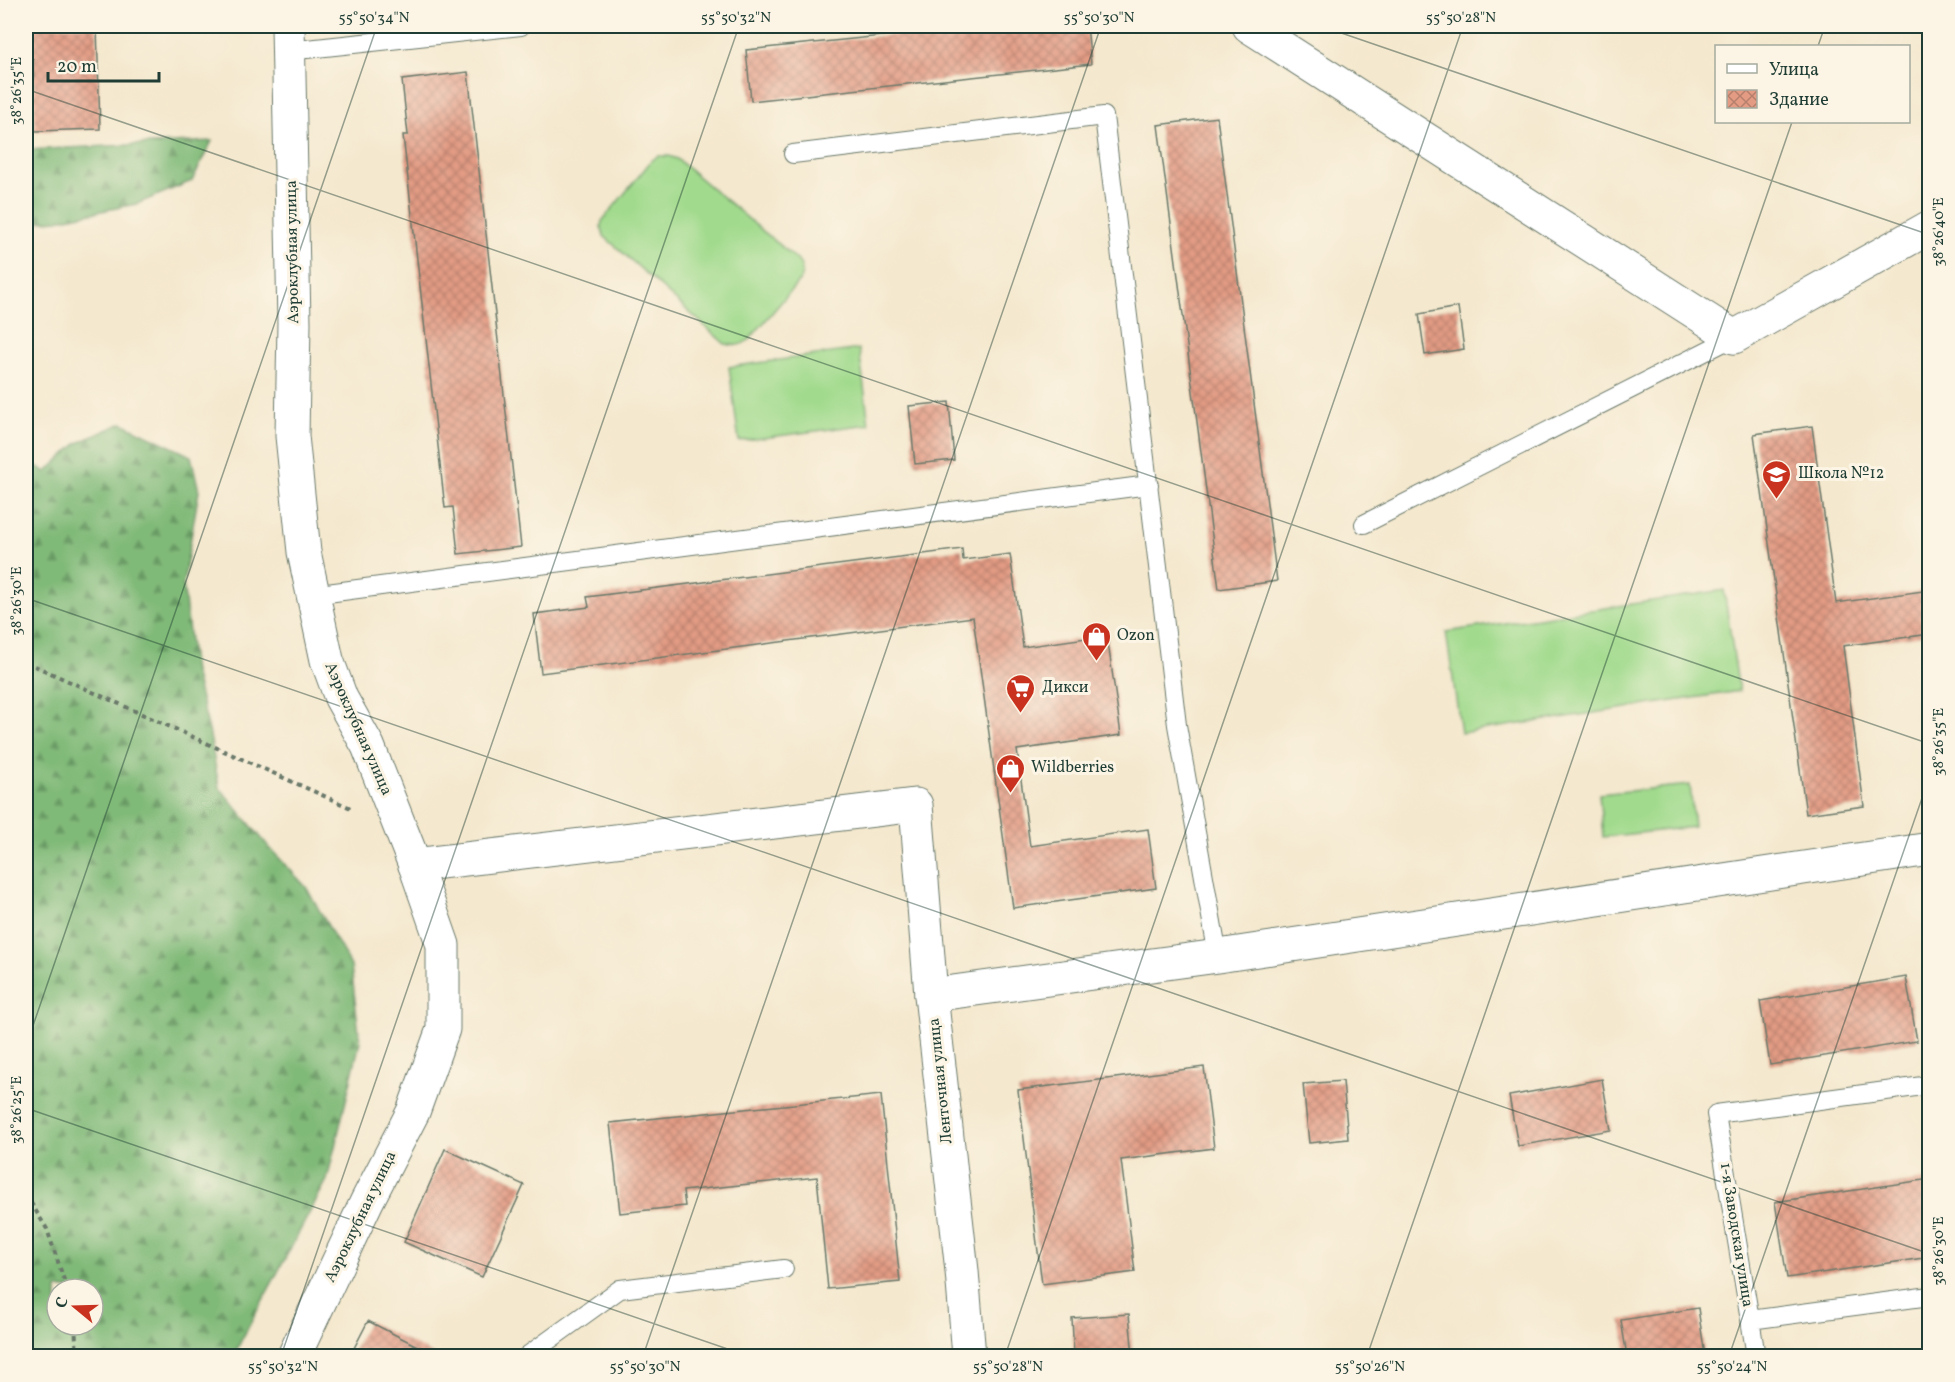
<svg xmlns="http://www.w3.org/2000/svg" width="1955" height="1382" viewBox="0 0 1955 1382" font-family="Vollkorn,serif">
<defs>
<pattern id="forest-firs" width="22" height="20" patternUnits="userSpaceOnUse" patternTransform="scale(1.5)"><rect width="22" height="20" fill="#80ba78"/><path d="M5 1l3.5 6h-7zM16 11l3.5 6h-7z" fill="#689863"/></pattern>
<pattern id="building-cross-hatch" width="8" height="8" patternUnits="userSpaceOnUse" patternTransform="scale(1.5)"><rect width="8" height="8" fill="#e39b84"/><path d="M0 0l8 8M0 8l8-8" fill="none" stroke="#b7806d"/></pattern>
</defs>
<rect width="100%" height="100%" fill="#fcf5e5"/>
<filter id="ink" filterUnits="userSpaceOnUse"><feTurbulence type="fractalNoise" baseFrequency=".0167" numOctaves="2"/><feDisplacementMap in="SourceGraphic" scale="12" xChannelSelector="R" yChannelSelector="G"/><feConvolveMatrix kernelMatrix="1 2 1 2 8 2 1 2 1" color-interpolation-filters="sRGB"/></filter>
<filter id="wash" filterUnits="userSpaceOnUse"><feTurbulence type="fractalNoise" baseFrequency=".008" numOctaves="4" result="noise"/><feDisplacementMap in="SourceGraphic" scale="24" xChannelSelector="R" yChannelSelector="G"/><feGaussianBlur stdDeviation="1.35" result="paint"/><feColorMatrix in="noise" values="0 0 0 0 0 0 0 0 0 0 0 0 0 0 0 0 0 1.4 0 .05"/><feComposite in="paint" operator="in"/></filter>
<g filter="url(#wash)">
<rect width="100%" height="100%" fill="#f4e8ce"/>
<path fill="#a1da8d" stroke="#608c60" stroke-width="1.5" d="M658,156H669L677,159L794,257C802,264 804,270 800,280L749,340C741,346 735,346 725,344L604,236L601,227L602,221L651,161Z
M859,349L869,424L739,441L729,367Z
M1724,590L1739,691L1461,733L1446,632Z
M1690,785L1694,827L1603,837L1599,794Z"/>
<path fill="url(#forest-firs)" stroke="#507c56" stroke-width="1.5" fill-rule="evenodd" d="M212,141L192,181L137,204L57,220L26,223V150Z
M122,423L191,456L199,491L183,584L194,672L209,730L219,787L269,847L306,887L351,966L360,1042L327,1180L233,1356H26V460L46,472L78,443ZM57,1289H93V1325H57Z"/>
<g id="blocks">
<path fill="url(#building-cross-hatch)" d="M26,26H97L100,129L35,131L33,59H26Z
M979,26H1087L1091,64L751,101L746,50Z
M468,72L521,547L458,554L453,507L445,508L403,135H408L402,80Z
M1217,117L1277,581L1219,589L1158,125Z
M1458,307L1464,349L1425,355L1419,314Z
M949,402L954,460L915,464L909,406Z
M1812,426L1836,603L1930,590V634L1843,646L1864,806L1806,814L1754,434Z
M962,549L963,560L1010,554L1023,647L1107,635L1121,735L1017,750L1030,846L1148,829L1156,888L1013,908L973,617L541,673L534,614L589,607L587,597Z
M1906,977L1917,1041L1770,1065L1760,1001Z
M1204,1067L1214,1148L1121,1160L1135,1272L1042,1284L1018,1090Z
M1602,1079L1611,1130L1518,1146L1509,1096Z
M1343,1081L1348,1139L1309,1143L1303,1084Z
M881,1095L900,1282L828,1289L817,1177L683,1191L685,1206L620,1213L610,1123Z
M445,1149L524,1185L482,1277L404,1242Z
M1930,1179V1257L1787,1278L1775,1202Z
M1698,1308L1705,1356H1627L1621,1320Z
M1129,1314L1133,1356H1074L1072,1318Z
M368,1321L437,1356H350Z"/>
</g>
</g>
<g filter="url(#ink)">
<use href="#blocks" fill-opacity="0" stroke="#6a796a" stroke-width="1.5"/>
<g fill="none" stroke-linecap="round" stroke-linejoin="round">
<defs>
<path id="service" d="M288,51L521,26
M793,154L1104,116L1177,725L1218,956
M1364,524L1734,337
M312,595L1149,485
M1750,1320L1930,1296
M527,1356L620,1289L784,1269
M1756,1356L1716,1114L1930,1085"/>
<path id="minor" d="M1249,26L1734,337L1930,227
M931,995L1218,956L1930,849
M294,1356L367,1201L413,1112L443,1029V945L415,865"/>
<path id="tertiary" d="M288,26L294,323L292,436L304,552L327,660L341,698L368,746L415,865L916,805L931,995L962,1271L969,1356"/>
</defs>
<use href="#service" stroke="#6a796a" stroke-width="20"/>
<use href="#minor" stroke="#6a796a" stroke-width="35"/>
<use href="#tertiary" stroke="#6a796a" stroke-width="35"/>
<path stroke="#6a796a" stroke-width="4" stroke-dasharray="4.5 4.5" stroke-linecap="butt" d="M26,662L353,809
M26,1195L47,1229L67,1289
M75,1325L77,1356"/>
<use href="#service" stroke="#fff" stroke-width="18"/>
<use href="#minor" stroke="#fff" stroke-width="33"/>
<use href="#tertiary" stroke="#fff" stroke-width="33"/>
</g>
</g>
<path fill="none" stroke="#1f3d34" stroke-width="1.5" stroke-opacity="0.45" d="M1321,26L1930,235M1818,46L1825,26M26,89L1930,744M26,598L1930,1254M26,1046L377,26M26,1108L748,1356M281,1356L739,26M643,1356L1101,26M1005,1356L1463,26M1367,1356L1792,122M1729,1356L1930,775"/>
<defs>
<symbol id="school-pin" viewBox="-11 -11 22 30"><path d="M0 17L-7.5 6A9.5 9.5 0 1 1 7.5 6Z" fill="#c8321e" stroke="#fcf5e5"/><path d="M0-5L7-2L0 1L-7-2ZM-4 1L0 2.5L4 1V4Q0 6-4 4Z" fill="#fff"/></symbol>
<symbol id="shop-pin" viewBox="-11 -11 22 30"><path d="M0 17L-7.5 6A9.5 9.5 0 1 1 7.5 6Z" fill="#c8321e" stroke="#fcf5e5"/><path d="M-5-2.5h2.3a2.7 3.5 0 0 1 5.4 0H5L5.5 6h-11ZM-1.5-2.5h3a1.5 2.3 0 0 0-3 0Z" fill="#fff"/></symbol>
<symbol id="supermarket-pin" viewBox="-11 -11 22 30"><path d="M0 17L-7.5 6A9.5 9.5 0 1 1 7.5 6Z" fill="#c8321e" stroke="#fcf5e5"/><path d="M-6-5.5h2.5l.6 2H6L4.5 2H-2.5L-4.4-4H-6ZM-1.5 3.2a1.3 1.3 0 1 0 .1 0ZM3 3.2a1.3 1.3 0 1 0 .1 0Z" fill="#fff"/></symbol>
</defs>
<g fill-rule="evenodd">
<use href="#school-pin" x="1760" y="458" width="33" height="45"/>
<use href="#shop-pin" x="1080" y="620" width="33" height="45"/>
<use href="#supermarket-pin" x="1004" y="672" width="33" height="45"/>
<use href="#shop-pin" x="994" y="752" width="33" height="45"/>
</g>
<g text-anchor="middle" dominant-baseline="central" stroke-width="6" stroke-linejoin="round" paint-order="stroke">
<g font-size="16" fill="#1f3d34" stroke="#fcf5e5">
<text transform="translate(293 252) rotate(-91)">Аэроклубная улица</text>
<text transform="translate(358 729) rotate(66)">Аэроклубная улица</text>
<text transform="translate(941 1081) rotate(-96)">Ленточная улица</text>
<text transform="translate(361 1217) rotate(-64)">Аэроклубная улица</text>
<text transform="translate(1736 1235) rotate(81)">1-я Заводская улица</text>
</g>
<g font-size="16" fill="#1f3d34" stroke="#fcf5e5" text-anchor="start">
<text x="1798" y="474">Школа №12</text>
<text x="1117" y="636">Ozon</text>
<text x="1042" y="688">Дикси</text>
<text x="1031" y="768">Wildberries</text>
</g>
</g>
<rect width="1955" height="1382" fill="none" stroke="#fcf5e5" stroke-width="66"/>
<rect x="1715" y="45" width="195" height="78" fill="#fcf5e5" stroke="#a4ab9e" stroke-width="1.5"/>
<rect x="1727" y="64" width="30" height="9" fill="#ffffff" stroke="#a4ab9e" stroke-width="1.5"/>
<text x="1769" y="75" font-size="18" fill="#1f3d34">Улица</text>
<rect x="1727" y="90" width="30" height="18" fill="url(#building-cross-hatch)" stroke="#a4ab9e" stroke-width="1.5"/>
<text x="1769" y="105" font-size="18" fill="#1f3d34">Здание</text>
<g transform="translate(75 1307) rotate(289)"><circle r="28" fill="#fcf5e5" stroke="#a4ab9e" stroke-width="1.5"/>
<path d="M0-4.5L10 22L0 15L-10 22Z" fill="#c8321e"/>
<text y="-9" font-size="16" font-weight="bold" text-anchor="middle" fill="#1f3d34">С</text>
</g>
<path d="M48 72v9h111v-9" fill="none" stroke="#1f3d34" stroke-width="3"/>
<text x="57" y="72" font-size="18" fill="#1f3d34" stroke="#fcf5e5" stroke-width="4.5" paint-order="stroke">20 m</text>
<rect x="33" y="33" width="1889" height="1316" fill="none" stroke="#1f3d34" stroke-width="2"/>
<g font-size="15" text-anchor="middle" fill="#1f3d34">
<text x="374" y="22">55°50'34"N</text>
<text x="736" y="22">55°50'32"N</text>
<text x="1099" y="22">55°50'30"N</text>
<text x="1461" y="22">55°50'28"N</text>
<text transform="translate(16 91) rotate(-90)" y="5">38°26'35"E</text>
<text transform="translate(1938 232) rotate(-90)" y="5">38°26'40"E</text>
<text transform="translate(16 601) rotate(-90)" y="5">38°26'30"E</text>
<text transform="translate(1938 742) rotate(-90)" y="5">38°26'35"E</text>
<text transform="translate(16 1110) rotate(-90)" y="5">38°26'25"E</text>
<text transform="translate(1938 1251) rotate(-90)" y="5">38°26'30"E</text>
<text x="283" y="1371">55°50'32"N</text>
<text x="645" y="1371">55°50'30"N</text>
<text x="1008" y="1371">55°50'28"N</text>
<text x="1370" y="1371">55°50'26"N</text>
<text x="1732" y="1371">55°50'24"N</text>
</g>
</svg>
